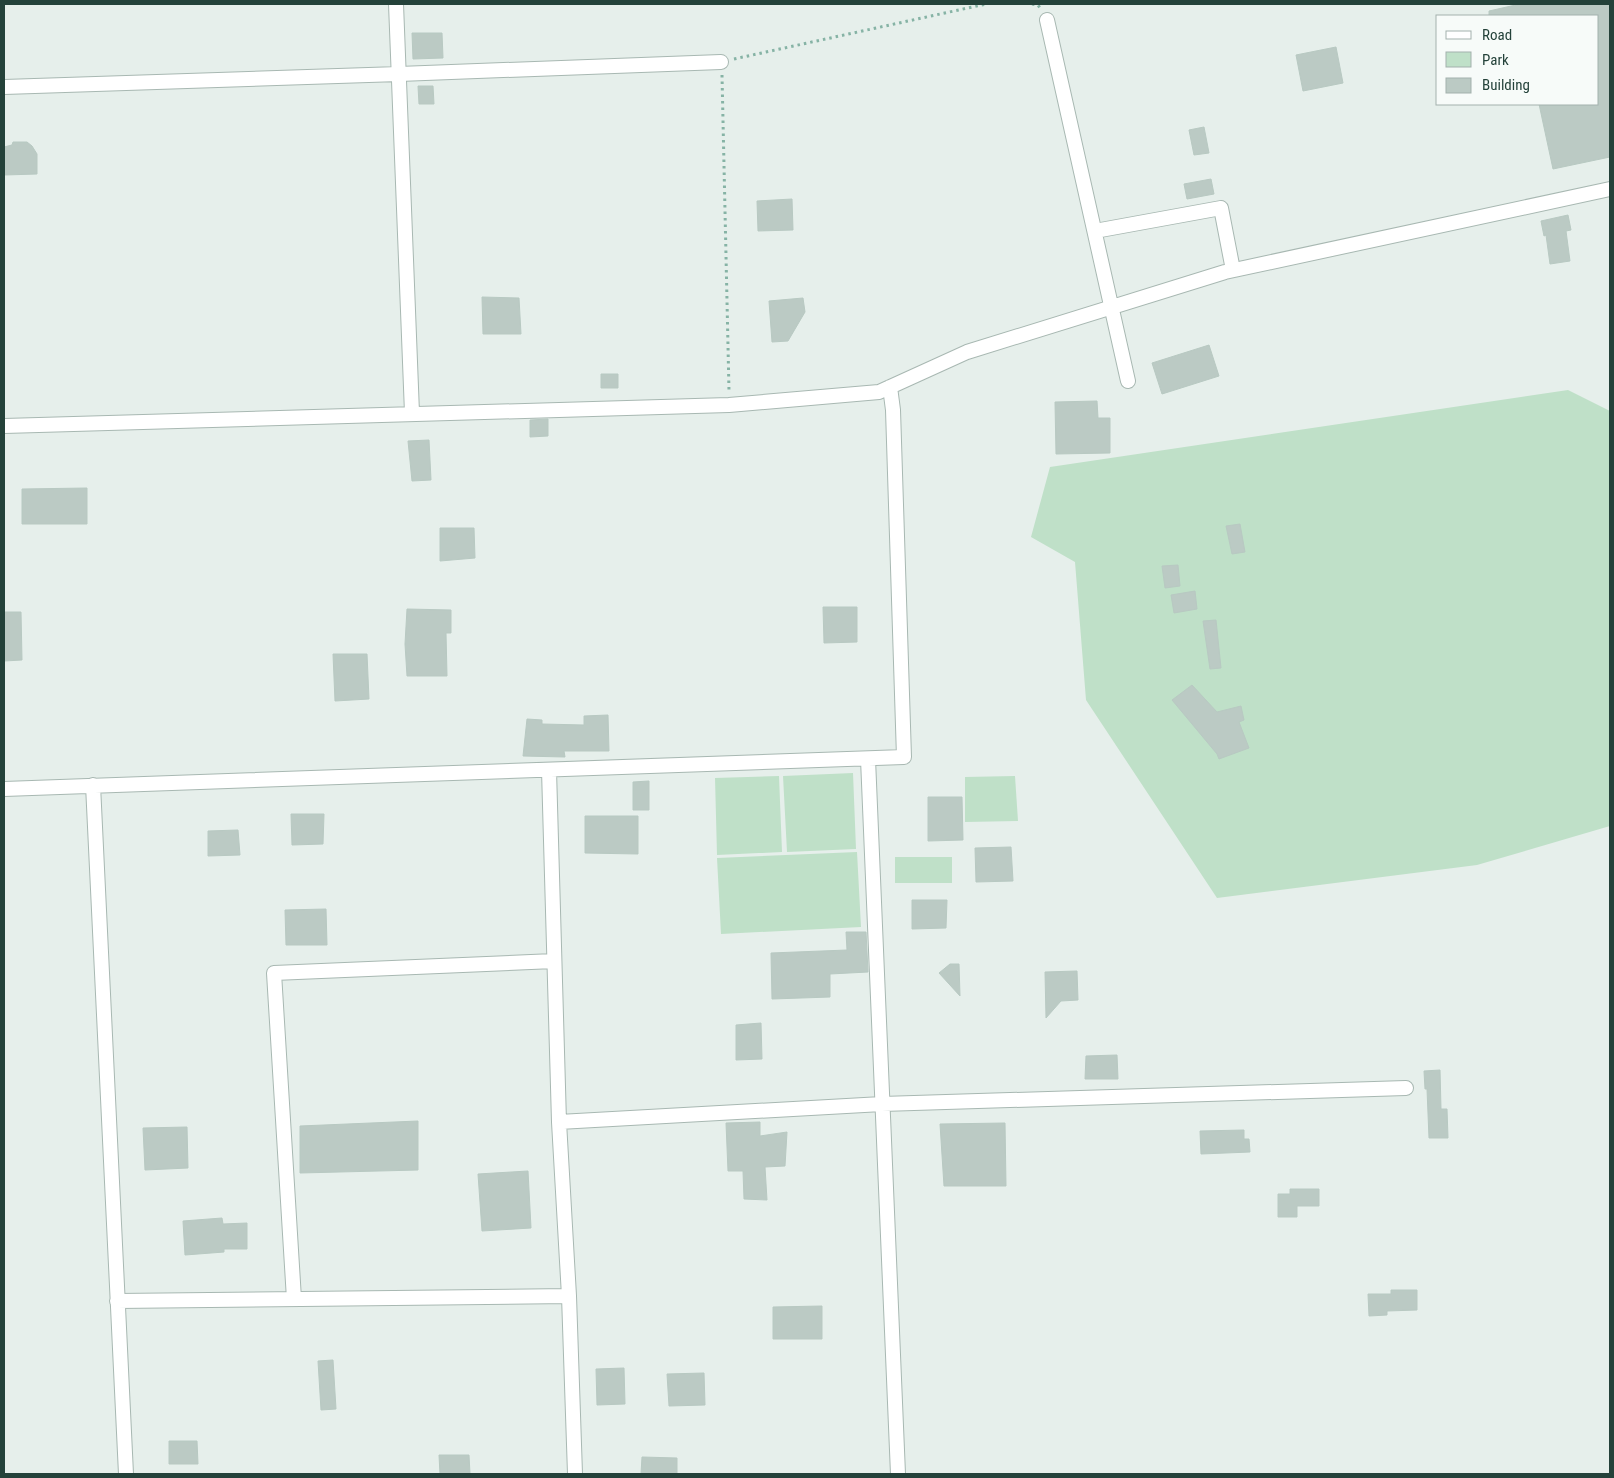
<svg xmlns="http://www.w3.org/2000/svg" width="1614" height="1478" viewBox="0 0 1614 1478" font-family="'Roboto Condensed',sans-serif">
<rect width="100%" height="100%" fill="#e6efeb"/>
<path fill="#bfe0c8" d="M1568,390L1610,411V826L1477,865L1217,898L1086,700L1075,562L1031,537L1050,467Z
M853,773L856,849L787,852L783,776Z
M779,776L782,852L717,855L715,778Z
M1015,776L1018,821L965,822V777Z
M857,852L861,927L721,934L717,858Z
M895,857H952V883H895Z"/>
<path fill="#bbcac4" stroke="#b8c9c2" d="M1520,4H1610V157L1553,169L1539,104H1598V16H1489V11Z
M412,33H442L443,58L413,59Z
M1336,47L1343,83L1303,91L1296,55Z
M418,86H433L434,104H419Z
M1204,127L1209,153L1194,155L1189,130Z
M13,142H27L32,146L37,154V174L4,175V147L12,145Z
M1211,179L1214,194L1187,199L1184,184Z
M792,199L793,230L758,231L757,201Z
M1568,215L1571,230L1566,231L1570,261L1550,264L1546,235L1544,236L1541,221Z
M482,297L519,298L521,334H483Z
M803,298L805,312L788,341L772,342L769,301Z
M1209,345L1219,376L1162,394L1152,363Z
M601,374H618V388H601Z
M1097,401L1098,418H1110V453L1056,454L1055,402Z
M548,419V436L530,437V420Z
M429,440L431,480L412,481L408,441Z
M87,488V524H22V489Z
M1240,524L1245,552L1232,554L1226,526Z
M440,528H474L475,558L440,561Z
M1178,565L1180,586L1165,588L1162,566Z
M1195,591L1197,609L1174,613L1171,595Z
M823,607H857V642L824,643Z
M407,609L451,610V633H446L447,676H407L405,644Z
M4,612H21L22,660L4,661Z
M1216,620L1221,668L1210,669L1203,621Z
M333,654H367L369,699L335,701Z
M1192,685L1217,712L1241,706L1244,720L1239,722L1249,748L1219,759L1217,754L1172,700Z
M608,715L609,751H564L565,757L523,756L527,719L542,720V724L584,725V716Z
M649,781V810H633V782Z
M928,797H962L963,840L928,841Z
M291,814H324L323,844L292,845Z
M585,816H638V854L585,853Z
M238,830L240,855L208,856V831Z
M1011,847L1013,881L976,882L975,848Z
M912,900H947L946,928L912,929Z
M326,909L327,945H286L285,910Z
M846,932H866L868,972L830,974V997L772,999L771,953L847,950Z
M950,964H959L960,996L939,973Z
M1077,971L1078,1000L1061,1001L1046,1018L1045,972Z
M761,1023L762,1059L736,1060V1025Z
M1117,1055L1118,1079H1085L1086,1056Z
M1440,1070L1441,1109H1447L1448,1138H1429L1427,1089H1425L1424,1071Z
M418,1121V1170L300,1173V1126Z
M760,1122V1136L787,1132L785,1166L765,1167L767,1200L744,1199L743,1171H728L726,1123Z
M1005,1123L1006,1186H944L940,1124Z
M187,1127L188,1168L145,1170L143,1128Z
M1244,1130V1139H1249L1250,1152L1201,1154L1200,1131Z
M528,1171L531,1228L482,1231L478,1174Z
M1290,1189H1319V1206H1297V1217H1278V1194H1290Z
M222,1218L223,1224L247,1223V1249H224V1252L185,1255L183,1221Z
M1391,1290H1417V1310L1387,1311V1315L1369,1316L1368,1294H1391Z
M822,1306V1339H773V1307Z
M333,1360L336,1409L321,1410L318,1361Z
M624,1368L625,1404L597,1405L596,1369Z
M704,1373L705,1405L669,1406L667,1374Z
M169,1441H197L198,1464H169Z
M439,1455H469L470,1474H440Z
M642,1457L677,1458V1474H641Z"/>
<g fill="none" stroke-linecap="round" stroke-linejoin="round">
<defs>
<path id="minor" d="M396,4L412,413
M1047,20L1128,381
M4,87L399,74L721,62
M1095,231L1221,208L1233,270
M4,426L729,405L879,392L967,352L1225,272L1610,189
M868,759L898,1474
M93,785L126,1474
M4,789L904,757L893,410L890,387
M559,1122L882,1104L1406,1088
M569,1296L575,1474
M294,1299L274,973L554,961
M117,1301L569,1296L559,1122L549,770"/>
</defs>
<use href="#minor" stroke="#a8b8b2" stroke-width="16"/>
<path stroke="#86b3a5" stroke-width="3" stroke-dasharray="2.5 4" stroke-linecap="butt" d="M1032,4L1038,5L1040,8
M734,59L986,4
M722,75L729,391"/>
<use href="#minor" stroke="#fff" stroke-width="14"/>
</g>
<rect width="1614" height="1478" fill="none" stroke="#24423a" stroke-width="10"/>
<rect x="1436" y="15" width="162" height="90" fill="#f7fbf9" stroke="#a3b1ad"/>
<rect x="1446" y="31" width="25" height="8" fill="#ffffff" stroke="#a3b1ad"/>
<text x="1482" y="40" font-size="15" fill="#24423a">Road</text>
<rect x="1446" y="52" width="25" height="15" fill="#bfe0c8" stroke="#a3b1ad"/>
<text x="1482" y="65" font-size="15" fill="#24423a">Park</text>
<rect x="1446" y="78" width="25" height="15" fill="#bbcac4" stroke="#a3b1ad"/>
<text x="1482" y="90" font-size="15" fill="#24423a">Building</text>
</svg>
